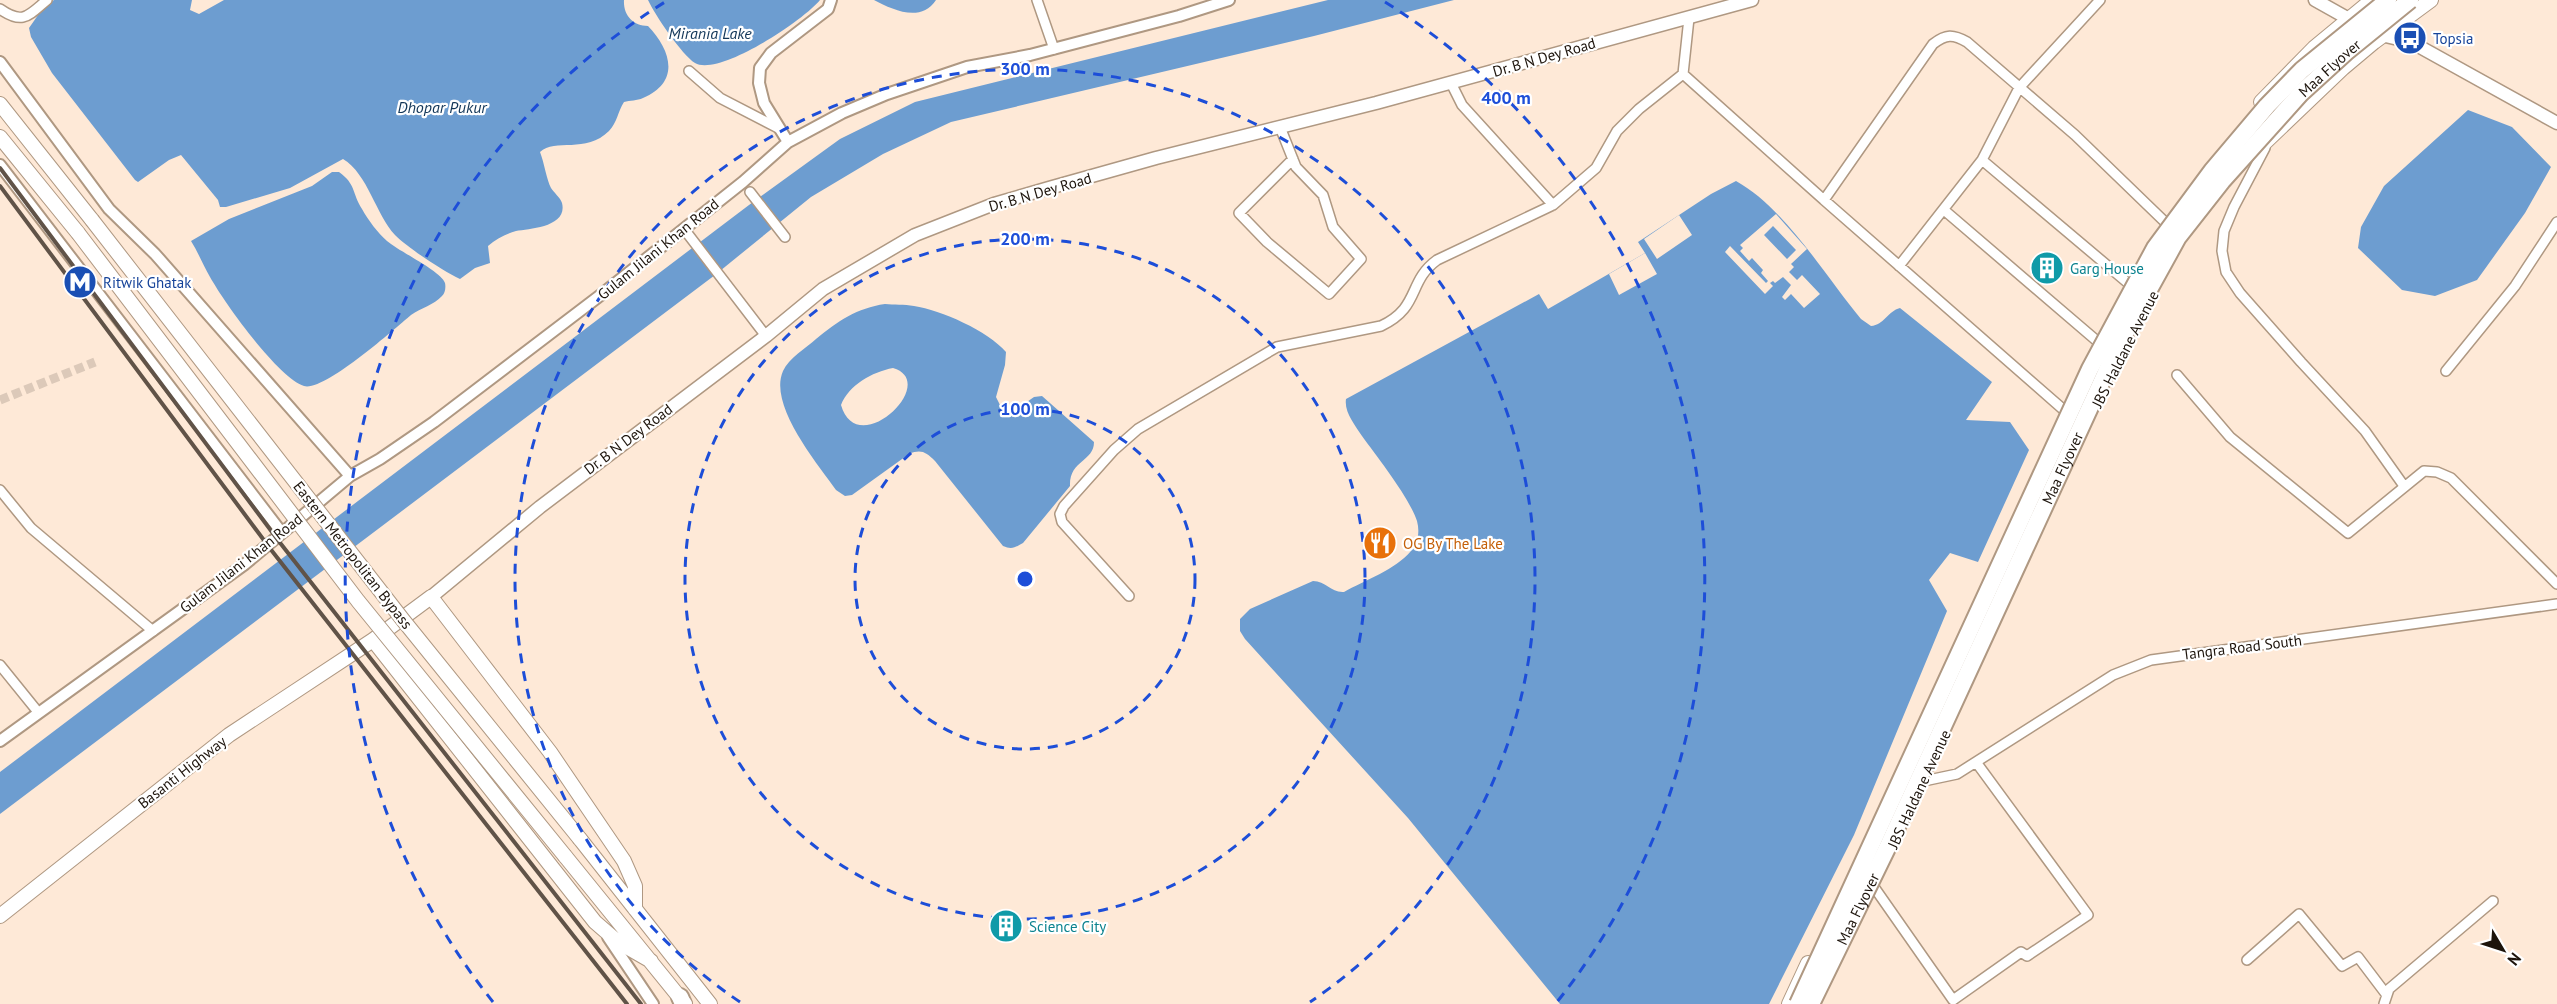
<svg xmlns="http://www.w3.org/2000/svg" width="2557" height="1004" viewBox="0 0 2557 1004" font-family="'PT Sans',sans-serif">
<rect width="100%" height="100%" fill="#fee9d7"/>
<path fill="#6d9dd0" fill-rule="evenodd" d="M54,0H192L190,10L199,14L224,0H624C623,15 633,26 648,26C671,50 681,82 643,98C637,101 630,100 624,102C618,111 617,123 609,131C586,154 555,138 540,152C544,162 547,181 551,188C554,193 560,197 562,203C568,227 530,229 516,231C506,234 496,239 488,246L490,263L475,268L460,279C443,271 408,248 395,235C376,215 368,174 343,159L290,188L226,207H220L218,200L181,155L169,160L138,182L135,180L52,73L31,37L29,28L43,8Z
M648,0H820C804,20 719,77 695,63C682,55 655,15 648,0Z
M874,0H936C921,23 893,10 874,0Z
M1328,0H1454L1314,36L951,122L883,154L811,197L715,275L0,814V772L749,205L840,139L915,102Z
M2468,110L2512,127L2551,167L2525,213L2477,280L2435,296L2402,290L2358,248L2361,227L2384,186Z
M332,172H339C356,184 352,193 362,209C368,220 378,233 387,241C400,252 441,271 445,283C446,288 445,293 442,296C434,305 421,308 411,315C393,330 324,392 304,386C278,378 224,302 210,277C203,265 198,252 191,241L229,219L312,186Z
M1736,181C1785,208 1826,277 1861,319L1871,326C1884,325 1888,311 1900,308L1992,382L1966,420L2010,422L2029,450L1978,562L1950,553L1929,580L1947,611L1854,835L1769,1004H1560L1408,818L1245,639L1240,631V619L1250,609L1313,581C1326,581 1331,593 1344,592C1365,580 1395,570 1411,551C1418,543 1420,532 1417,521C1409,497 1378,458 1362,436C1355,425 1344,412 1346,399L1539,294L1548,309L1645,253L1638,242L1711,194Z
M885,304C894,305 904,304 914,306C941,310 988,331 1006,352L1005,365L996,397L1002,409L1014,411L1034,397L1042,396L1094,442C1094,462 1069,460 1070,486L1023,543C1016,547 1012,550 1003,546L935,461C926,452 921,449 909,454L852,495L845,496L836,490C817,463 768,405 783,371C789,358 806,348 816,339C838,321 857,308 885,304ZM893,368C941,382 857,462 841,405C849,385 872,372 893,368Z"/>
<path fill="#fee9d7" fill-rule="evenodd" d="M1776,214L1807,249L1791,264L1794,267L1789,272L1797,280L1802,275L1820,294L1804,308L1791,294L1785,300L1782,297L1791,285L1783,277L1775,283L1773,281L1770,283L1773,286L1765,294L1725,252L1730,246L1766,283L1768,281L1761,273L1763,270L1752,258L1749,261L1740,251L1743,248L1740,245ZM1773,226L1796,250L1787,259L1764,235Z
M1679,215L1692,235L1657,259L1644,239Z
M1645,253L1657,274L1619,295L1609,274Z"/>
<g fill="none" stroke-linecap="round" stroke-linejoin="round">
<path stroke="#dcc9b9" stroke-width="9" stroke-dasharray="9 4.5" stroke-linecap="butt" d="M0,400L95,362"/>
<defs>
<path id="minor" d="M1037,0L1054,49
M0,9C23,25 28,16 47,0
M1689,18L1683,74L1824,200L1933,44C1946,34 1953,34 1967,42L2075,135L2166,223
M689,71L720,98L780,129
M1451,83L1462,105L1553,205
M1280,127L1296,167L1323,195L1333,227L1361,259L1329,294L1267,242L1239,213L1293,159
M2265,148L2234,207L2224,231L2222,251L2226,272L2240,293L2301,362L2365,431L2404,486
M1982,160L2128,283
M750,192L785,237
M1824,200L2065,411
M1944,210L2097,341
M684,229L766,336
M1899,266L1982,160L2019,88L2100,0
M2446,371L2515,286L2557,222
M2177,375L2230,437L2348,533L2424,471L2437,472L2451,478L2557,584
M0,490L31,528L153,631
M1129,596L1062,522L1060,514L1064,506L1114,450L1138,429L1277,347L1381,326C1421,307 1407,282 1437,260L1553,205L1596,168L1617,131L1639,109L1683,74
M0,665L38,712
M1916,777L1924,781L1957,774L2113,675L2151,660L2557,604
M1874,887L1953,1000L2021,952L2027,956L2088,915L1976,762
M2247,960L2299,914L2342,966L2358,957L2386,994
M2384,1004L2389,989L2493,901"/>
<path id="tertiary" d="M0,62L109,209L155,254L350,476
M788,142L764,103L759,83L760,68L771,53L828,9L831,0
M0,165L282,533
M0,741L245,564L350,476L380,459L434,422L602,294L743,182L788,142L842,113L887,94L967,67L1030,55L1179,16L1229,0
M608,937L653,1004"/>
<path id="secondary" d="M2315,0L2356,23
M2377,34L2411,42L2557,123
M431,597L540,507L766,336L823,289L915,235L994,204L1049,188L1156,158L1376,103L1752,0"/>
<path id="primary" d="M2261,102L2314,48L2372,0
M0,104L92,220
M0,137L78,233
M2254,153L2343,68L2374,42L2431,0
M373,640L595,922L618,942L651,961
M580,839L710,1004
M565,856L685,1004
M0,916L229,735L373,640L431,597L550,752L624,861L635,886V909
M1789,1004L1808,963"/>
<path id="motorway" d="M680,997L683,1004"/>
</defs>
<use href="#minor" stroke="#af9882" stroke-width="12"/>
<use href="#tertiary" stroke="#af9882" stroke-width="14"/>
<use href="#secondary" stroke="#af9882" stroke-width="15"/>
<use href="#primary" stroke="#af9882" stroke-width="16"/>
<use href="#motorway" stroke="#af9882" stroke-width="20"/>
<use href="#minor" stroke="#fff" stroke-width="9"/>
<use href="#tertiary" stroke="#fff" stroke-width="10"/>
<use href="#secondary" stroke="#fff" stroke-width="12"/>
<use href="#primary" stroke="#fff" stroke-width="14"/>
<use href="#motorway" stroke="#fff" stroke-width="16"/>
<path stroke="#605348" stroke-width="4" d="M0,168L281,544L641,1004
M0,186L272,551L627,1004"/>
<defs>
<path id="primary-bridge" d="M92,220L403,620L580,839
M78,233L358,601L565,856"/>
<g id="motorway-bridge">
<path d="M1798,1004L2090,369L2155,248L2212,171L2267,106L2302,70L2388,0"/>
<path id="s1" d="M1811,1004L1888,846L2119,344L2178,237L2222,181L2301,93L2346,52L2410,0"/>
</g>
</defs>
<use href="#primary-bridge" stroke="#af9882" stroke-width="16" stroke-linecap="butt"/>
<use href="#motorway-bridge" stroke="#af9882" stroke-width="20" stroke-linecap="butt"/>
<use href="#primary-bridge" stroke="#fff" stroke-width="14"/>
<use href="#motorway-bridge" stroke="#fff" stroke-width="16"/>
</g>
<g fill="none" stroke="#1d4ed8" stroke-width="3" stroke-dasharray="10 8">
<circle cx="1025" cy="579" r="170"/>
<circle cx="1025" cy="579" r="340"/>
<path d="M740 1002A510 510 0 1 1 1310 1002"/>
<path d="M493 1002A680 680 0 0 1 665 2M1385 2A680 680 0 0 1 1557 1002"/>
</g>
<defs>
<symbol id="bus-disc" viewBox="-11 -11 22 22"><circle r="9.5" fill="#1a4fb4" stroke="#fff"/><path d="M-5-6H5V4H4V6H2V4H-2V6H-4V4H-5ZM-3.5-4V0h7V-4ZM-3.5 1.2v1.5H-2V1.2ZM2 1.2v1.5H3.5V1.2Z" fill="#fff"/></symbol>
<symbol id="building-disc" viewBox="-11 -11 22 22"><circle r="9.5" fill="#0f9aa8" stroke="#fff"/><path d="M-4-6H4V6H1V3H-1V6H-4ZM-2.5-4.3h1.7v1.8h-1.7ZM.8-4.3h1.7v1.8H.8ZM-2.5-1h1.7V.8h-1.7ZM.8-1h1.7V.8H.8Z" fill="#fff"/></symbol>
<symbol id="metro-disc" viewBox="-11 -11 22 22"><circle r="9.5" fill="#1a4fb4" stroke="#fff"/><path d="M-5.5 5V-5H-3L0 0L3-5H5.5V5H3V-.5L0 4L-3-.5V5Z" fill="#fff"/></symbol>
<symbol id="restaurant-disc" viewBox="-11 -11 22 22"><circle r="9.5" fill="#e8710a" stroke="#fff"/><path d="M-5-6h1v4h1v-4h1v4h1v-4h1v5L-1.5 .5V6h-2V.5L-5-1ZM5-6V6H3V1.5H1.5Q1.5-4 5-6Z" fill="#fff"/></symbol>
</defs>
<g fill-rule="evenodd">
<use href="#bus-disc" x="2391" y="19" width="38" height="38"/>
<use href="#building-disc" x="2028" y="249" width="38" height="38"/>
<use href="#metro-disc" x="61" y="263" width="38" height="38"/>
<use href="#restaurant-disc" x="1361" y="524" width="38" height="38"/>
<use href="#building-disc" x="987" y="907" width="38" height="38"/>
</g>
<g text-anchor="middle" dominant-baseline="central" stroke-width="4.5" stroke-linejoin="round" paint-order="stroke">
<g font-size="15" fill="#164399" stroke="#fff" text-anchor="start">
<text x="2433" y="38">Topsia</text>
<text x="103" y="282">Ritwik Ghatak</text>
</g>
<g font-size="15" fill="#1d140c" stroke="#fff">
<text transform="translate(1544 57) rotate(-16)">Dr. B N Dey Road</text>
<text stroke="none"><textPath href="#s1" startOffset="1078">Maa Flyover</textPath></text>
<text transform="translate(1040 192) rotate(-16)">Dr. B N Dey Road</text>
<text transform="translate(658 249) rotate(-39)">Gulam Jilani Khan Road</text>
<text transform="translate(2125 349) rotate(-63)">JBS Haldane Avenue</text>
<text transform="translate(628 439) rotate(-37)">Dr. B N Dey Road</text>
<text stroke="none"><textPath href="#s1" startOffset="592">Maa Flyover</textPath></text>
<text transform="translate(353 555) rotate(52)">Eastern Metropolitan Bypass</text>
<text transform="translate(241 563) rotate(-38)">Gulam Jilani Khan Road</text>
<text transform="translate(2242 647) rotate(-7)">Tangra Road South</text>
<text transform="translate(182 772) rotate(-38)">Basanti Highway</text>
<text transform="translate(1919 789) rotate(-65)">JBS Haldane Avenue</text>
<text stroke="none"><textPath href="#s1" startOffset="106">Maa Flyover</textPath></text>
</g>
<g font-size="15" fill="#0d838f" stroke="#fff" text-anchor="start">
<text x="2070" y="268">Garg House</text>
<text x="1029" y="926">Science City</text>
</g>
<g font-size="15" fill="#c56008" stroke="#fff" text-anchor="start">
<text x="1403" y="543">OG By The Lake</text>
</g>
<g font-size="16" font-style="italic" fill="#123658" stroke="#fff">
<text x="710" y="33">Mirania Lake</text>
<text x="442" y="107">Dhopar Pukur</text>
</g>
</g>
<circle cx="1025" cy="579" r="9" fill="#1d4ed8" stroke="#fff" stroke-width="3"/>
<g font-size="18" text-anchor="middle" font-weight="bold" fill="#1d4ed8" stroke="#fff" stroke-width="4.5" stroke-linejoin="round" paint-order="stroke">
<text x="1025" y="75">300 m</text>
<text x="1506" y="104">400 m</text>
<text x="1025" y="245">200 m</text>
<text x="1025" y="415">100 m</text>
</g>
<g transform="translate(2503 950) rotate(129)" stroke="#ffffff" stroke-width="4.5" paint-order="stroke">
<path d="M0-4.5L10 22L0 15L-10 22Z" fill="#1d140c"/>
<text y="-9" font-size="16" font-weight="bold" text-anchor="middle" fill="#1d140c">N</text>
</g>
</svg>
